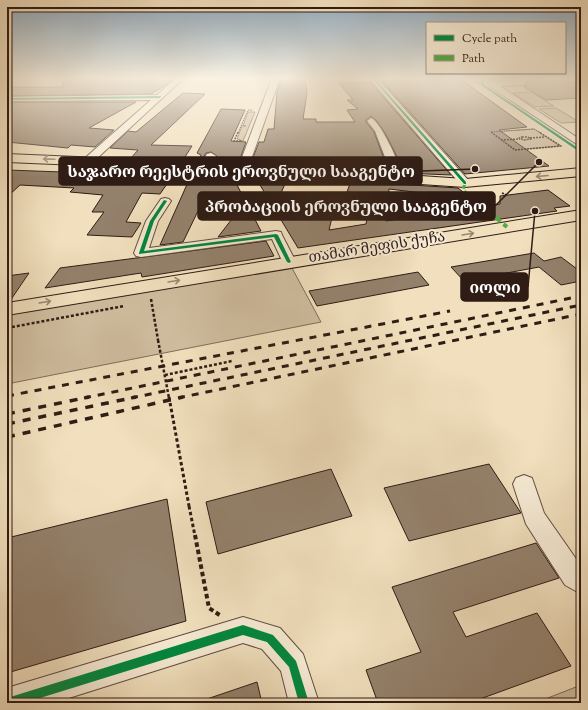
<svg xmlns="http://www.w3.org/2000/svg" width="588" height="710" viewBox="0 0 588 710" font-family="'Sorts Mill Goudy','Noto Serif Georgian',serif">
<rect width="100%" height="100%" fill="#f1dfbd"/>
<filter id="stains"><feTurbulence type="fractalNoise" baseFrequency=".005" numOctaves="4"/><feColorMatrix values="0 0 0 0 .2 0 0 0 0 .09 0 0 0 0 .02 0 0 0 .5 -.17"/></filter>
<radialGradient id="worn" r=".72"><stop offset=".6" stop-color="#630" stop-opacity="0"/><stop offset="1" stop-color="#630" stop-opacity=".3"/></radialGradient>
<path fill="#d0bea0" stroke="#806d5a" d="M531,92L554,106L535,107L513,93Z
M556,108L579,122L561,123L539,109Z
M248,112H255L243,141L237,139L242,126H246H243Z
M534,129L560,146L515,150L491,132Z
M292,268L321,322L7,384V314Z
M581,685V703H535Z"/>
<path fill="#94816c" stroke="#2f1c15" d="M63,78H174L166,85L151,94L7,96V87H63Z
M284,78H305L307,93L303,119H316V122H355L347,110L358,109L347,100H353L339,83L370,82L451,175L403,173L398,159L385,133L376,120L371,116L366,120V122L374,132L389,172L355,170L356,166L294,163L292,166L251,163L259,142H264L268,129H274L277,92L281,80H283Z
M383,78H459L527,127L499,130L549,166L465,174L382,81H386Z
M523,78H559L581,86V98L546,100L524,87L526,86V81Z
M183,93L205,94L151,145L192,146L183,160L131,158L138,150L110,148L128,131L136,132Z
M7,102H136L89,128L114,130L95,147L71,145L68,148L7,142Z
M221,109L245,110L231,141L246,142L239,162L215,161L217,156L211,152L206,153L201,161H198L201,155L197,153Z
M123,168L176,171L160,194L142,193L126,222L141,223L132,237L87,235L104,212H92L103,195L70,192L74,188L20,185L7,197V170L118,174Z
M193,171L288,177L281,193L337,197L329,230L366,224L371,194L347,192L351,181L458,188L472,199L389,189L386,221L500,204V196L548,190L570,206L554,208L557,211L298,248L254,175L237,185L261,231L218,237L235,215L198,211L183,242L160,245Z
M266,241L274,256L142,277L141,273L45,288L60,268Z
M534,253L544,261L561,257L581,272V281L561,285L539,267L464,281L451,267Z
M418,272L429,285L317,306L309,291Z
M29,273L10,301H7V276Z
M489,464L521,513L409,541L384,488Z
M331,469L352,516L218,554L206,502Z
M167,499L186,621L7,673V538Z
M536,543L559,578L453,612L466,637L537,613L571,666L469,703H378L366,670L421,652L392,587Z
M257,682L262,703H202L201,701Z"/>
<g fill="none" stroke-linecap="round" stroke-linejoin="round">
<defs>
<path id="minor" d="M176,78H184L93,162L89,163L84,160L85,158L151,100L7,101V97L157,95Z
M272,78H280L248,168L243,171L239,170L238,168Z
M369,78H377L469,181L470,183L469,185H461Z
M474,78C485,78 493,82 504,81L502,78H520L525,81V85L500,86L581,140V147L489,86L480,83Z
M568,78L581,79V83L569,80Z
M371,118C380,121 399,162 401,172C402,176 400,179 399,181H391L390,179L391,173L375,131L367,121Z
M211,153L216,156L209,168H201L200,166L207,154Z
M165,198L169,199L171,201L158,221L149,248L276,231L281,232L282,235L296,262L294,265L289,266L284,265L272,239L141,257L136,256L134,253L146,221L161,199Z
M524,475L532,478L544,513L581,566V594L565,585L526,524L513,484L516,478Z
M243,617L280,628L303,654L319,703H289L281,671L262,649L243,643L53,703H7V688Z"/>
<path id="major" d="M7,154L243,164L465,179L581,168V176L465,187L243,172L7,162Z
M581,210V220L7,315V303Z"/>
</defs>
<use href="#minor" stroke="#604d3f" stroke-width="2"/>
<use href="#major" stroke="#2f1c15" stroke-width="2"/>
<path stroke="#2f1c15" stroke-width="1" stroke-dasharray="1.5 1" stroke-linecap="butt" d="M238,133L248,110H252
M493,133L491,132L534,129L541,133"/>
<path stroke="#2f1c15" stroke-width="1.5" stroke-dasharray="2 1" stroke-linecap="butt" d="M238,132L234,141H241
M491,132L515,150L561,146L539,132
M522,137H528L531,139L524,140L519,138Z
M530,138L545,137
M501,140L520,139
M502,193L507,195"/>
<path stroke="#2f1c15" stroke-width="2.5" stroke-dasharray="3 2" stroke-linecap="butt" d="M151,299L158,340
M7,328L124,306
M165,375L232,361"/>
<path stroke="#2f1c15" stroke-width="3" stroke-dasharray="3.5 2.5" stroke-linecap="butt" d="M189,506L195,536"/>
<path stroke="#2f1c15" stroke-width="4" stroke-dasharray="4.5 3" stroke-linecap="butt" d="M195,535L209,608L221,616"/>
<use href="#minor" fill="#f6ead4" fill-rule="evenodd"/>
<use href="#major" fill="#f1dfbd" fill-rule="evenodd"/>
<path stroke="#2f1c15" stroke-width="3" stroke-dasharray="7 7" stroke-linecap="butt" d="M7,396L450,311
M84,398L581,296
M131,398L581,305
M178,398L581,314"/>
<path stroke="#2f1c15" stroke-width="3.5" stroke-dasharray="8 8" stroke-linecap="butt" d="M7,414L89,397
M7,424L136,397
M7,437L183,397"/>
<path stroke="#2f1c15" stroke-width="2.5" stroke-dasharray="3 2" stroke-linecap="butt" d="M158,340L169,398"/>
<path stroke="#2f1c15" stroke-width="3" stroke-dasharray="3.5 2.5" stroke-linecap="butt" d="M169,397L189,506"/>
<path stroke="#54a942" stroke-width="3" stroke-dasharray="6 3" stroke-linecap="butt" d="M465,183L463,190L477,202"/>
<path stroke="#54a942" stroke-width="4" stroke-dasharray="8 4" stroke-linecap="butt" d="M476,201L507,227"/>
<defs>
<path id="cycleway" d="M372,78H374L466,182V184H464Z
M482,80L484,81L483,84L581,150V153L481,85Z
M161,96L160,98L7,100V98Z
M164,200L167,201L154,221L144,251L276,234L278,235L291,262L289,263L287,262L274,237L139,254V253L150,221Z
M243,625L273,635L296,661L309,703H299L289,667L267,642L243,635L24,703H7V698Z"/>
</defs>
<use href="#cycleway" stroke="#f6ead4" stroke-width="2"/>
<use href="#cycleway" fill="#00873e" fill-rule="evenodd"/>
</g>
<defs><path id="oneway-shaft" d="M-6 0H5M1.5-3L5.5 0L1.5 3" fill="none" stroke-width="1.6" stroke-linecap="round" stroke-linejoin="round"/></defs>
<g stroke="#9a8771">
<use href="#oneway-shaft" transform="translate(49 159) rotate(-178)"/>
<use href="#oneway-shaft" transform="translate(542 176) rotate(175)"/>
<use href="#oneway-shaft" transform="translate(468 234) rotate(-9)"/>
<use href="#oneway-shaft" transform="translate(174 281) rotate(-9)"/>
<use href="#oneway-shaft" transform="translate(45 302) rotate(-9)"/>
</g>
<linearGradient id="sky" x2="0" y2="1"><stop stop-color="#91abc0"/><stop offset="0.44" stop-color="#f9f1e1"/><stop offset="1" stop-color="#f9f1e1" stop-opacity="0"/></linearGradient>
<rect width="588" height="178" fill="url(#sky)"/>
<g text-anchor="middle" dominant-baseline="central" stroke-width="4" stroke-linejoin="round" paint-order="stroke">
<g font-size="15" fill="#2f1c15" stroke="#f6ead4">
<text transform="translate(377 248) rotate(-9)">თამარ მეფის ქუჩა</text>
</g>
</g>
<path fill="none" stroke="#2f1c15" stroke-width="1.5" d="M475 169L422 171M539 162L495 206M535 211L528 287"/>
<g fill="#2f1c15" stroke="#f6ead4" stroke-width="1.5">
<circle cx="475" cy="169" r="4"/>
<circle cx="539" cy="162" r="4"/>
<circle cx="535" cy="211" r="4"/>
</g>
<g fill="#2f1c15" stroke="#2f1c15" stroke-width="1.5">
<rect x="59" y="157" width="363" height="28" rx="4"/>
<rect x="198" y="192" width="297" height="28" rx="4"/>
<rect x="461" y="273" width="67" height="28" rx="4"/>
</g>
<g font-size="16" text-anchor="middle" font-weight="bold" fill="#fff">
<text x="241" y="177">საჯარო რეესტრის ეროვნული სააგენტო</text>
<text x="346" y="212">პრობაციის ეროვნული სააგენტო</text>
<text x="495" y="293">იოლი</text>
</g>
<rect width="588" height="710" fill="none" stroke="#f1dfbd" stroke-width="24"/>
<rect x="8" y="8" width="572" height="694" fill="none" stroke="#2f1c15" stroke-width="2"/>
<rect x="12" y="12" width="564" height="686" fill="none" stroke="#2f1c15"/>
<rect x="426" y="22" width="140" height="52" fill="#f6ead4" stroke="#a69888"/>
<rect x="434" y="35" width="20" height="6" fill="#00873e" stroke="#a69888"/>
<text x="462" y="42" font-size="12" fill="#2f1c15">Cycle path</text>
<rect x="434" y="55" width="20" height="6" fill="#54a942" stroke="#a69888"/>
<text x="462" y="62" font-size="12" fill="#2f1c15">Path</text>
<rect width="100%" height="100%" filter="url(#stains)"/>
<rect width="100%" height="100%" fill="url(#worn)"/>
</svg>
